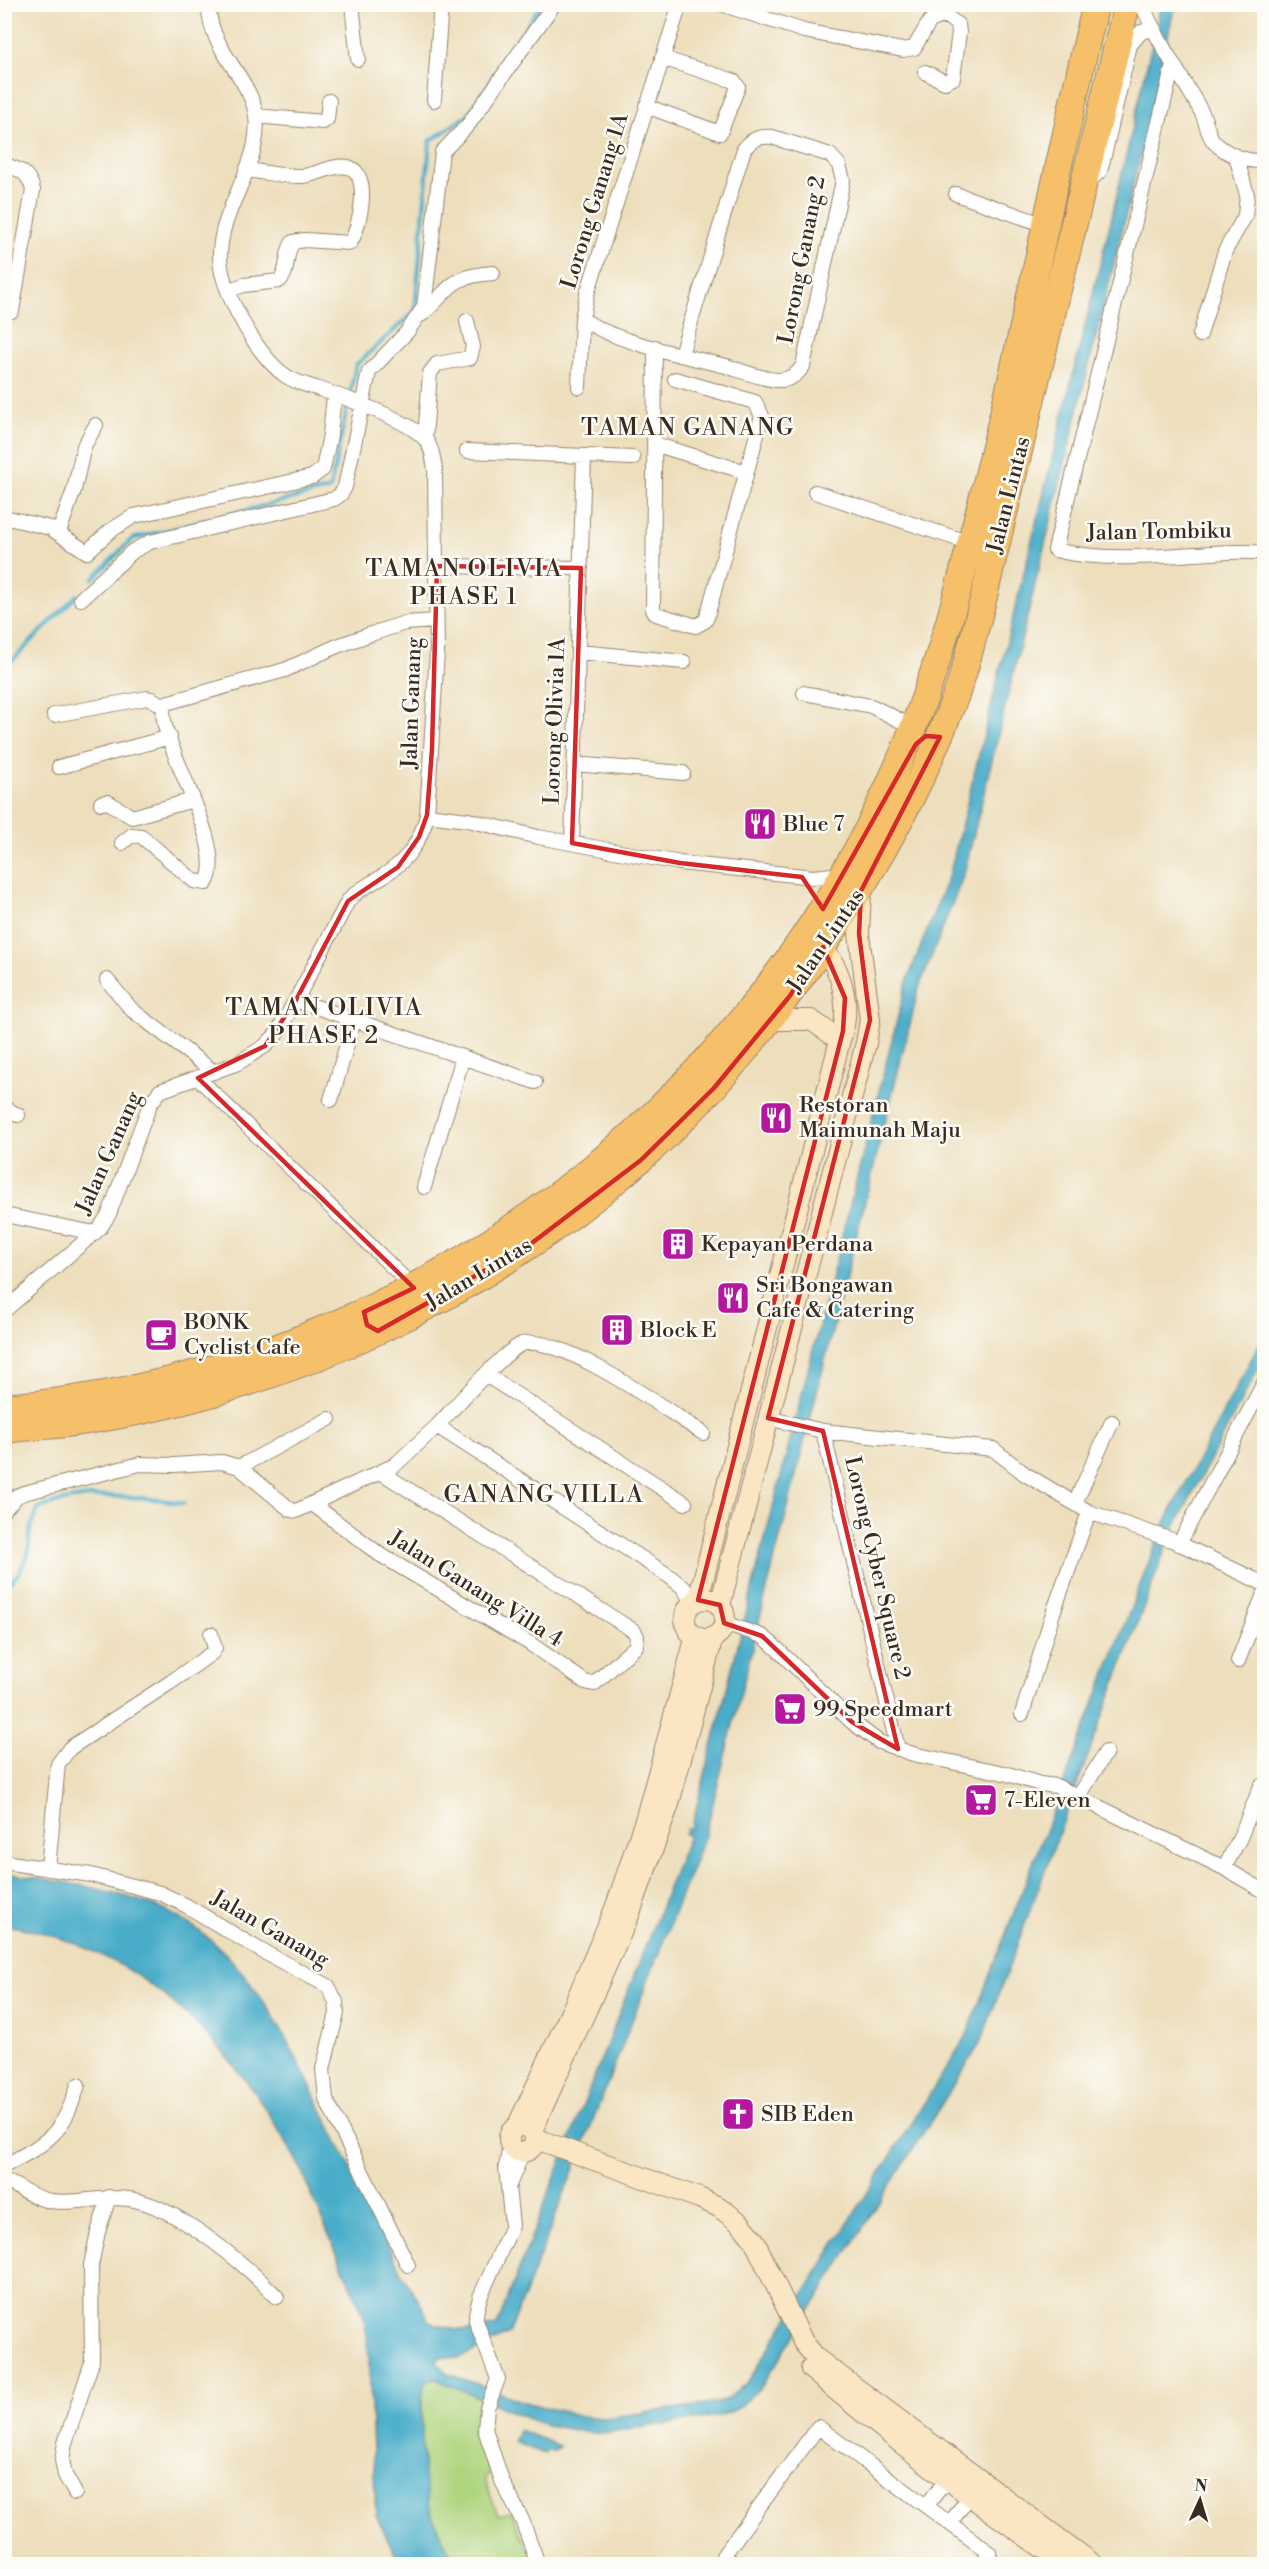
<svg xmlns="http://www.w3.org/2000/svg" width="1269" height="2569" viewBox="0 0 1269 2569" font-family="'Libre Bodoni',serif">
<rect width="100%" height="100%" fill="#fdfcf7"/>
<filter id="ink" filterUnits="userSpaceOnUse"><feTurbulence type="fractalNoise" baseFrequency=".0167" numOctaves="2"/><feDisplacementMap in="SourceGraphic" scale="12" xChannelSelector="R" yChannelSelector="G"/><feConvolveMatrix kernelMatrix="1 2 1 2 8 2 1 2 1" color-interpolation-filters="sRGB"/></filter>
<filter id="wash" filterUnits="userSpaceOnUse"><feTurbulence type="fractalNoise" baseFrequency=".008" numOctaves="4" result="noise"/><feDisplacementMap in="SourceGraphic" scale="24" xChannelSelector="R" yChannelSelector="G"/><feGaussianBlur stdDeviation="1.35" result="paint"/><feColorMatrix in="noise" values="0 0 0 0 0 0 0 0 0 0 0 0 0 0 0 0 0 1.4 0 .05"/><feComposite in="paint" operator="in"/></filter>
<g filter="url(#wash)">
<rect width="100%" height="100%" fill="#eddebc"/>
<path fill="#aed47e" stroke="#747f4e" stroke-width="1.5" d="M436,2379L481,2398L478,2423L490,2475L484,2478L498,2515L511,2512L535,2564H458C417,2507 420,2454 423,2386L426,2381Z"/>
<path fill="#49adc9" stroke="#426c74" stroke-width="1.5" d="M1161,5H1175L1148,125L964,874L919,988L705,1835L509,2334L460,2358L439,2357L437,2363L447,2373L528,2403L582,2416L603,2418L718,2403L729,2398L749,2380L966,2037L1161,1530L1264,1335V1358L1171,1534L980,2044L762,2386L736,2409L721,2416L603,2433L580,2431L546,2425L529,2419L436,2379L426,2381C420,2394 421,2413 422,2427C423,2483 424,2517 458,2564H400L376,2515L368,2342L364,2318C349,2281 333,2245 318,2209C310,2192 304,2174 295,2158C232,2044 140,1945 5,1925V1873C58,1881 114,1888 164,1910C252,1950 291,2049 332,2130C356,2178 379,2226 402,2274L422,2306L429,2322C456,2332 469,2332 497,2325L689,1835L685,1834L687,1828L691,1829L907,981L950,872L1112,216Z
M518,2430L560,2446L555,2451H547L545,2454L513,2442Z"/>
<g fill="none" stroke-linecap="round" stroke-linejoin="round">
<path stroke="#49adc9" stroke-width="4" d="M93,579L132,539L330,489L356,365L415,311L430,141L467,116L541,4
M4,669L77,595
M4,1588L18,1574L28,1555L30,1530L38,1509C84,1490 135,1496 184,1503"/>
</g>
</g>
<g filter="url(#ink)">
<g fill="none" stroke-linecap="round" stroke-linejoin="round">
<defs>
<path id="street" d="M352,4L358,59
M680,4L587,294L582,318C609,341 689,357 726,366C742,371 759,378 776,380C788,381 797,375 803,366L843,180L839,165L830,155L772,137C759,136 752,139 744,149L681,354
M721,4L804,31L903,50L914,48L930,21L945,15L958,25L959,32L953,78L945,82L925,72
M1142,4C1158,43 1182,77 1202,113C1207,123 1207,134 1214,142C1227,155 1247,162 1264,161
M1173,65L1055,550C1100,561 1148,557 1194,554C1218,553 1241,550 1264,553
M434,100L441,4
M646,106L720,133L738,87L734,81L662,58
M256,116L323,122L327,119L329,101
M4,165C20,169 29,173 33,190L12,311
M1088,182L1100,171L1103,160L1130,45L1141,32L1153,29
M956,194L1045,225
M229,290L244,285L279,281C290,272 284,254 293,242L305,240L350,243C360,228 372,173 348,167C333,164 317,175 302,176C284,177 265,172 246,170
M421,315C453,288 446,277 493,273
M1200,335L1225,251L1245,216L1247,195L1236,156
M655,347L653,610L656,614L696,626L705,621L707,617L762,416L755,402L675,379
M579,387L582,318
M425,439L430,373L437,364L470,358L473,347L467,321
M654,444L746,472
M467,451L633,458
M815,492L970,543
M4,517L50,528L87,552L110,531L134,516L312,477L323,469L330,435L334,395
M59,532L74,490L84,446L96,425
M437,566L581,568
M81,599L133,551L150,542L334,499L341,494L345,487L369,372L407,332L424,307L442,152L468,125L554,4
M579,652L684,662
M804,693L871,706L903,722L915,725
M54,715L147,698L152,699L163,706
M574,764L683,773
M59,767L170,737
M101,803L108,802L132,817L193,800
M427,815L468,820L538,837L680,863L813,877L842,874
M122,843L132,835L141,836L194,881L206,883C231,845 147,725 166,703L285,670L337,646L374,633L405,623L436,621
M572,843L584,456
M107,980L132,1010L214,1072
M296,1000L535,1082
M198,1078L414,1288
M331,1100L354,1020
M4,1108L18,1115
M424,1187L463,1057
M4,1215L95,1233
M4,1311L100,1228L109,1214L150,1104L160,1091L238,1063L265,1046L276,1035L296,1000L348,901C356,891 367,886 378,879C404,864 420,845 427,815L437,651L435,469C433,458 432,447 425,439C410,421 344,397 319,389C308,385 296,383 286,376C258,357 230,304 222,273C209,217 263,171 256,116C252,79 207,48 209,4
M486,1375L685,1503
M768,1418L823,1431L993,1449L1025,1474L1089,1512L1172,1540L1264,1584
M437,1426C453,1409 504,1351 522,1344C559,1332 669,1412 703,1433
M823,1431L898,1749
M239,1467L329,1419
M1075,1503L1112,1422
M314,1505L379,1554L529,1643L585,1682L594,1684L636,1646L637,1636L634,1631L382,1473
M4,1510L17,1496L24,1493L140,1464L174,1465L222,1462L239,1467L291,1510L296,1511L395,1465L437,1426L669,1576L684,1588L692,1604
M1179,1544L1264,1383
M724,1623L762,1636L771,1643L852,1722L879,1742L913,1754L1004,1773L1040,1784L1056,1786L1224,1868L1264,1891
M1238,1661L1264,1594
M1022,1714L1052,1616L1089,1512
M1079,1796L1106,1752
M4,1862L91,1875L160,1893L187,1906L260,1950L328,1986L336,2002L337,2013L323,2069L326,2099L408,2265
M48,1868L58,1764L70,1748L171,1682L212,1653L215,1648L211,1634
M1224,1868L1239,1840L1261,1786
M510,2145L506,2167L512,2226L480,2297L476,2314V2321L498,2379L487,2408L485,2429L502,2481L522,2520L538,2564
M4,2166C49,2142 63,2134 78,2085
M4,2180C19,2187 35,2199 51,2201C76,2205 103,2195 129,2199C175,2205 245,2264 277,2297
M509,2185L523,2152
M75,2493L65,2475L62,2460L65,2443L92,2362L91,2265L98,2232L109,2197
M927,2505L951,2474
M950,2523L974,2490
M735,2564L723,2556L818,2427L990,2553L982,2564"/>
<path id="secondary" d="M812,940C843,961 852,1007 840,1040
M685 1619a20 20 0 1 1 40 0a20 20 0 1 1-40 0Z
M698,1600L840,1040L811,1020H770
M720,1605L866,1043L870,1020L859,934L861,891
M509 2139a13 13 0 1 1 26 0a13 13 0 1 1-26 0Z
M517,2127L572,2010L616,1906L646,1817L696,1636
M532,2131L630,1913L669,1804L713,1637
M534,2135L542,2141L699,2198L719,2207L740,2223L754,2240L803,2342L817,2359L1093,2564
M811,2369C893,2439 977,2505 1067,2564"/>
<path id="highway" d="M4,1407C410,1374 770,1103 915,723C941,657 959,587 977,518C1022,348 1054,175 1096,4
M4,1430C27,1427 50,1426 73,1423C279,1394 486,1297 641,1159C712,1097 771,1022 824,945C877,867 923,784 956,695C968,663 975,629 984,596L1127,4"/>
</defs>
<use href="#street" stroke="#94846d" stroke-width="16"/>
<use href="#secondary" stroke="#94846d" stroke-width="22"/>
<use href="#highway" stroke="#94846d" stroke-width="28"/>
<use href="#street" stroke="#fff" stroke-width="14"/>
<use href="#secondary" stroke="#fbe6c4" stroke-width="20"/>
<use href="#highway" stroke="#f6c06b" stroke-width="26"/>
</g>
</g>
<path fill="none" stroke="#d62828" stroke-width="4.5" stroke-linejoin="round" d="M437,566L581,568L572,843L680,863L802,877L823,909L916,744L926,736L940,737L861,891L859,934L870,1020L768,1418L823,1431L898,1749L852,1722L762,1636L724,1623L720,1605L698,1600L843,1031L845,998L823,947L789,997L714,1088L641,1160L528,1246L378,1331L367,1325L364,1312L414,1288L198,1078L265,1046L296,1000L348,901L398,867L419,837L427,815L432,749Z"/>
<defs>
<symbol id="restaurant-square" viewBox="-11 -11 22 22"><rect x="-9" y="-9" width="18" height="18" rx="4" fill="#b5179e" stroke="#fdfcf7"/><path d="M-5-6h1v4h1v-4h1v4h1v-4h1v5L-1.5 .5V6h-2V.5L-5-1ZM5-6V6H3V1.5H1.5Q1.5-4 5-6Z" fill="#fff"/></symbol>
<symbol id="building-square" viewBox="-11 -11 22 22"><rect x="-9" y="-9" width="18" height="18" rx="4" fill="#b5179e" stroke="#fdfcf7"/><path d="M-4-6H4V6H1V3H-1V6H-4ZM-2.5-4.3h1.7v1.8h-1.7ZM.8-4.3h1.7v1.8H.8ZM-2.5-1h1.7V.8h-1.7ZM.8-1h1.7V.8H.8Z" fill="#fff"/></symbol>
<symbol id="cafe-square" viewBox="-11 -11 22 22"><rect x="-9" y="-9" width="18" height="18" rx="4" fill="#b5179e" stroke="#fdfcf7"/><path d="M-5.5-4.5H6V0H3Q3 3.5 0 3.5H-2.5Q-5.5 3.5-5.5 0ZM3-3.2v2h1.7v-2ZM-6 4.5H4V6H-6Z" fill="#fff"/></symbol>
<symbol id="supermarket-square" viewBox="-11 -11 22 22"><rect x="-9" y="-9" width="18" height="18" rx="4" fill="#b5179e" stroke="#fdfcf7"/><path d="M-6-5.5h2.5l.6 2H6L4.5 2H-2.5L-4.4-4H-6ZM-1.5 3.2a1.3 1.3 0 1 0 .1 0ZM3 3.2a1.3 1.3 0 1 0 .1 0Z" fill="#fff"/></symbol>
<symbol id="church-square" viewBox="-11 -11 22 22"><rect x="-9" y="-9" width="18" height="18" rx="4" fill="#b5179e" stroke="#fdfcf7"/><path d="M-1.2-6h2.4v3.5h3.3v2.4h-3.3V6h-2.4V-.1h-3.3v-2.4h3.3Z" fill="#fff"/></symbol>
</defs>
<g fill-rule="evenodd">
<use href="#restaurant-square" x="741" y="805" width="38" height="38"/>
<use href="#restaurant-square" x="757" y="1099" width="38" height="38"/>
<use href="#building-square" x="659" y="1225" width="38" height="38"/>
<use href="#restaurant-square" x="714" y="1279" width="38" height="38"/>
<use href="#building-square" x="598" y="1311" width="38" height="38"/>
<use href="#cafe-square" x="142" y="1316" width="38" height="38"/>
<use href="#supermarket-square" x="771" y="1690" width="38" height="38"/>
<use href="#supermarket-square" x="962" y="1781" width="38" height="38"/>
<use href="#church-square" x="719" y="2095" width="38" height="38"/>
</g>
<g text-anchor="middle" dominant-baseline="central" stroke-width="5" stroke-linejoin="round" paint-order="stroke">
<g font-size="22" fill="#3b2a1e" stroke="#fdfcf7">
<text transform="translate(595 201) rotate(-73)">Lorong Ganang 1A</text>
<text transform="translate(802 260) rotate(-79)">Lorong Ganang 2</text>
<text transform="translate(1009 495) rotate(-76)">Jalan Lintas</text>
<text transform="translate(1159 532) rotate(-1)">Jalan Tombiku</text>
<text transform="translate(412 703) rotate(-88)">Jalan Ganang</text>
<text transform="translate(555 721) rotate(-88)">Lorong Olivia 1A</text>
<text transform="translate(826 941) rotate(-56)">Jalan Lintas</text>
<text transform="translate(109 1153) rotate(-66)">Jalan Ganang</text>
<text transform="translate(479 1274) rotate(-31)">Jalan Lintas</text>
<text transform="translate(877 1568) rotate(77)">Lorong Cyber Square 2</text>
<text transform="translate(476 1589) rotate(32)">Jalan Ganang Villa 4</text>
<text transform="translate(270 1929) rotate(30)">Jalan Ganang</text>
</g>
<g font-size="22" fill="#3b2a1e" stroke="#fdfcf7" text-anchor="start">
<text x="783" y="824">Blue 7</text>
<text x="799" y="1105">Restoran<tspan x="799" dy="25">Maimunah Maju</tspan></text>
<text x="701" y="1244">Kepayan Perdana</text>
<text x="756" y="1285">Sri Bongawan<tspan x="756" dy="25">Cafe &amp; Catering</tspan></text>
<text x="184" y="1322">BONK<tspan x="184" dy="25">Cyclist Cafe</tspan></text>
<text x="640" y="1330">Block E</text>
<text x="813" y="1709">99 Speedmart</text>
<text x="1004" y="1800">7-Eleven</text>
<text x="761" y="2114">SIB Eden</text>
</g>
<g font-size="24" letter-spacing="1.5" fill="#3b2a1e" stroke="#fdfcf7">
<text x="688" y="428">TAMAN GANANG</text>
<text x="464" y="569">TAMAN OLIVIA<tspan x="464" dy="28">PHASE 1</tspan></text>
<text x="324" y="1008">TAMAN OLIVIA<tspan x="324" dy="28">PHASE 2</tspan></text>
<text x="544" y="1495">GANANG VILLA</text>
</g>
</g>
<rect width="1269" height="2569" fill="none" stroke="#fdfcf7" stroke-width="24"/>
<g transform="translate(1200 2500) rotate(4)" stroke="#fdfcf7" stroke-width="4.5" paint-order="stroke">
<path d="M0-4.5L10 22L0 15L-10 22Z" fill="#3b2a1e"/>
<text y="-9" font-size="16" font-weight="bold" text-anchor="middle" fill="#3b2a1e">N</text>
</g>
</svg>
